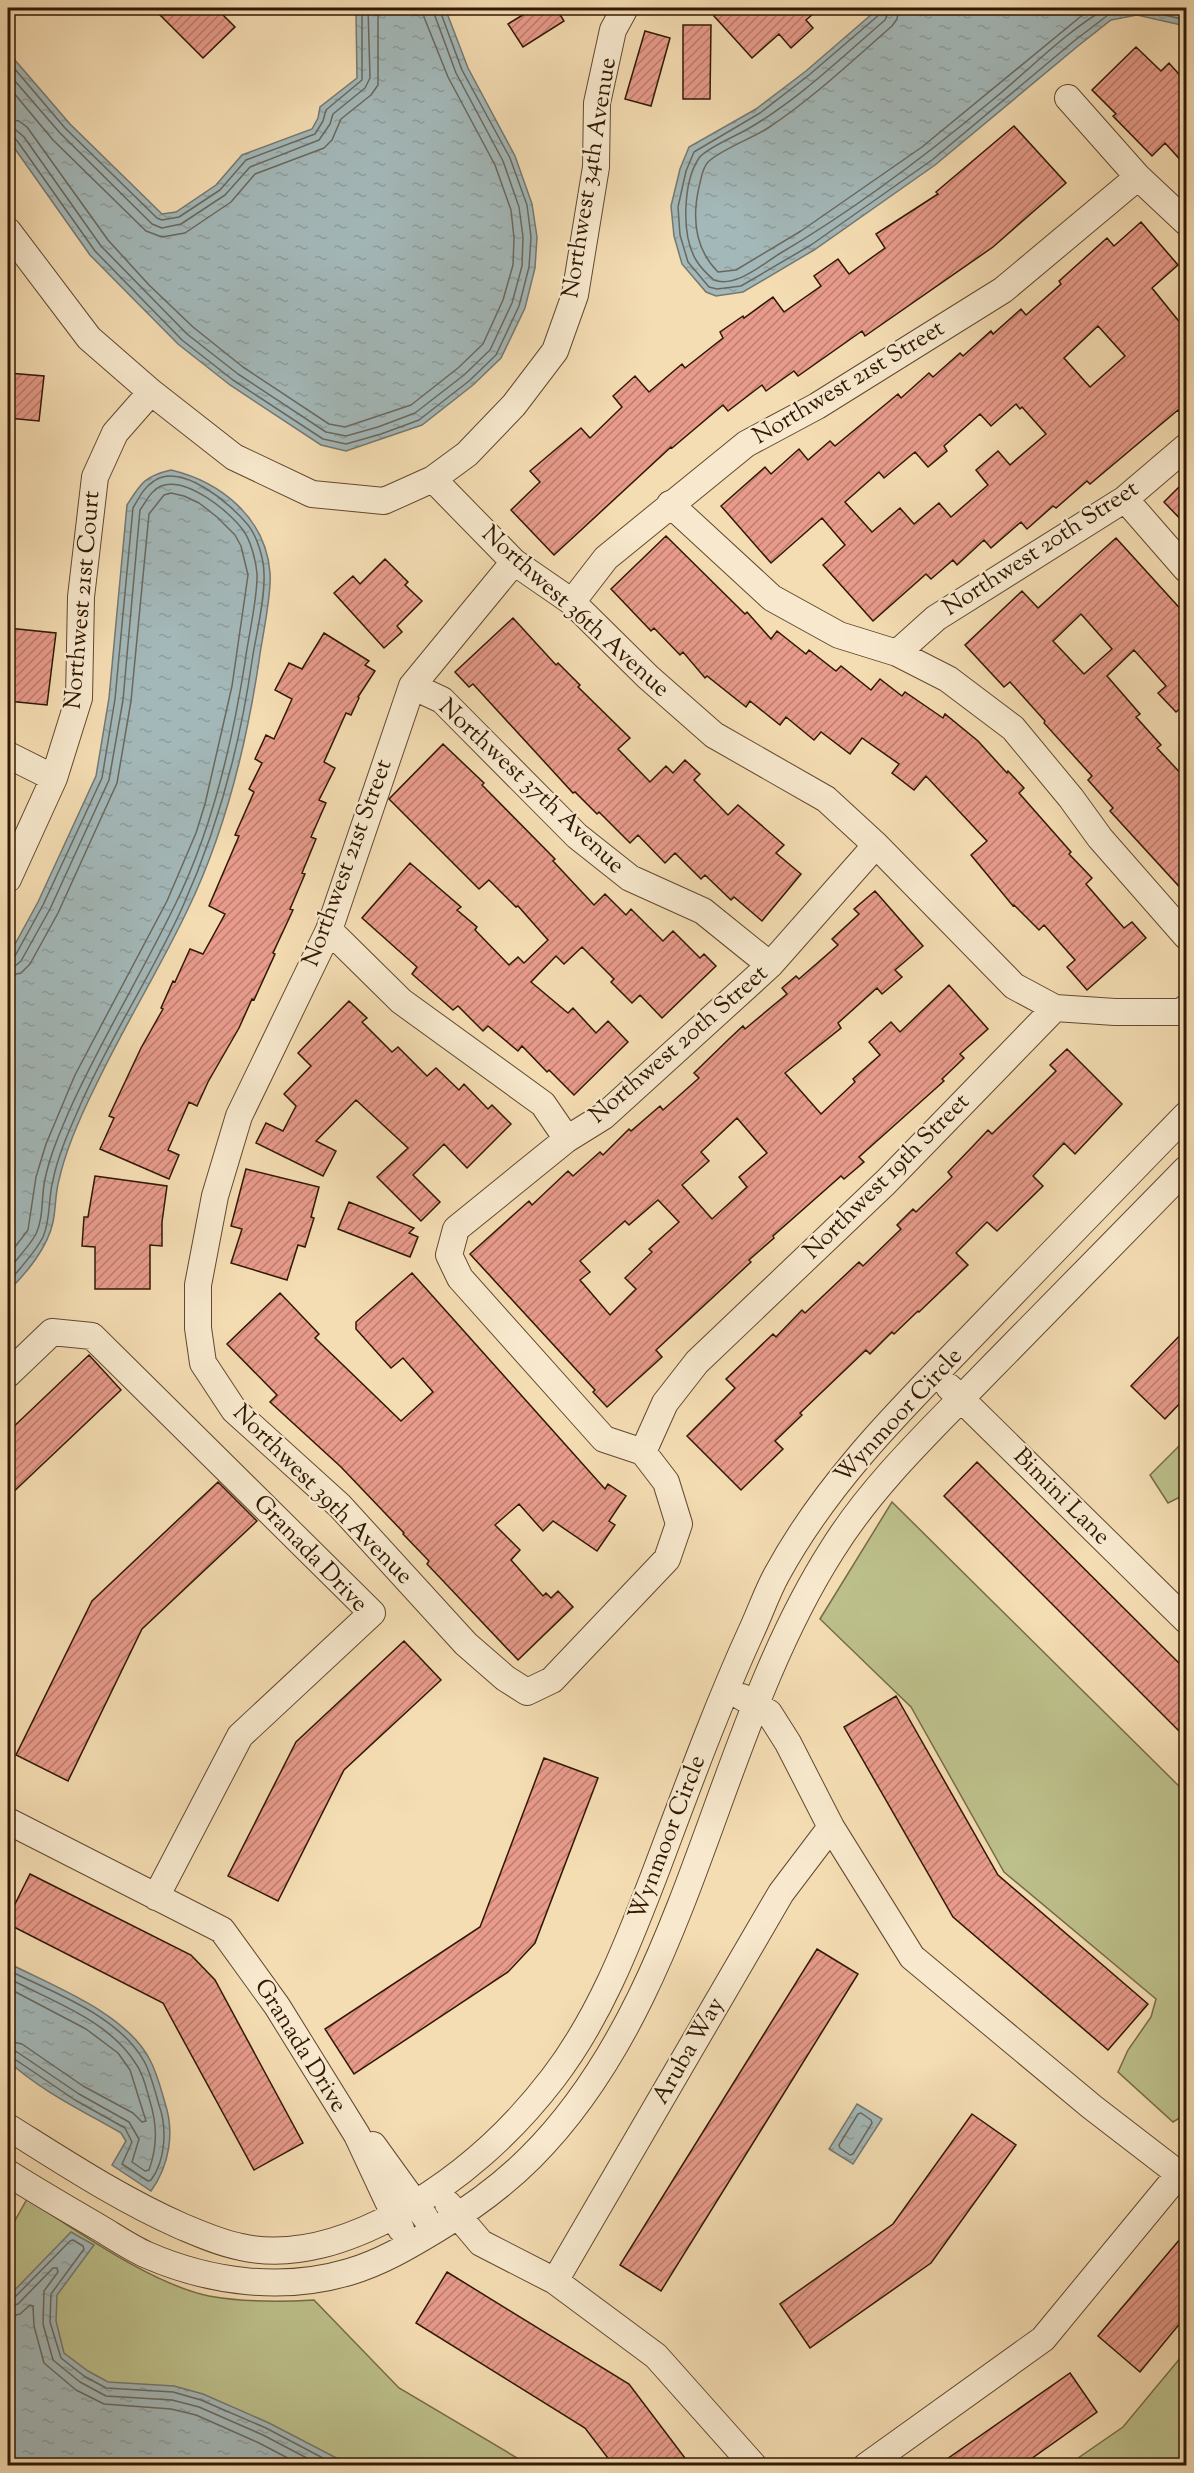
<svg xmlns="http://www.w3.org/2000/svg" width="1194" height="2473" viewBox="0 0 1194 2473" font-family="'Sorts Mill Goudy',serif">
<defs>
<pattern id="water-ripples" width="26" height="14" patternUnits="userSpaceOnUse" patternTransform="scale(1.5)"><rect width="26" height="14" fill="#a3b8b9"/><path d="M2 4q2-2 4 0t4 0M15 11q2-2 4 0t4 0" fill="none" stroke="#8d9d9d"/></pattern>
<pattern id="building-hatch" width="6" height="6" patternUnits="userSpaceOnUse" patternTransform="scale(1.5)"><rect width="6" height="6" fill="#e89b8b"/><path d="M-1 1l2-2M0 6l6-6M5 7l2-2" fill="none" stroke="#bc7d6f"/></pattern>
</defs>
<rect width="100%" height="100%" fill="#f5ddb3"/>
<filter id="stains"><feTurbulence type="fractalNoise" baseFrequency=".00333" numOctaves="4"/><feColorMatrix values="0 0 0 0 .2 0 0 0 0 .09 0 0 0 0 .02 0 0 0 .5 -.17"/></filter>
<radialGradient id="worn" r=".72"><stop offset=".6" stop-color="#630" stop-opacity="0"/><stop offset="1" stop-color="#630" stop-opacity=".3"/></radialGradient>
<path fill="#bdc08b" stroke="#766c48" stroke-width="1.5" d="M1186,1439V1494L1168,1503L1150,1475Z
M892,1502L1186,1793V2114L1173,2122L1118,2072L1128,2050L1151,2017L1156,1999L1004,1872L911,1707L820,1619Z
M27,2199C78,2231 151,2284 209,2296C242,2302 280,2302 314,2300L399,2388L529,2465H23L8,2416V2233Z
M1186,2351V2465H1068L1123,2427Z"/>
<path fill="url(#water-ripples)" stroke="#757871" stroke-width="1.5" d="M352,8H445L468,68L515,156L532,204L537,237L535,268L525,308L501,358L473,385L422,425L346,451L321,445L230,385L178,344L90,255L8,139V52L70,124L162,214L176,212L216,185L242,155L312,129L318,118L320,107L357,78L356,14Z
M879,8H1186V26L1137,15L1111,20L1078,46L935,165L814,250L743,292L716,296L706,292L682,264L674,236L671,206L680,169L689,147L756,109L806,71Z
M171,470C221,482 266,518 270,573C272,595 262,637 259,661C246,747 225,833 187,911C159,970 124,1026 96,1085C81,1115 66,1148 59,1180C55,1194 56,1208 53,1222C48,1247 26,1274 8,1291V957L38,902L96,776L109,698L127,505C141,483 145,476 171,470Z
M8,1963C53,1986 126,2013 150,2060C157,2073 161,2089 165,2103C175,2133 169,2166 151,2191L112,2165L126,2141L121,2133C83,2111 41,2091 8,2061Z
M857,2104L882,2119L853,2164L829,2149Z
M71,2232L94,2245L57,2295L56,2321L64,2353L88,2371L108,2382L174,2386L203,2394L269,2423L350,2465H8V2297Z"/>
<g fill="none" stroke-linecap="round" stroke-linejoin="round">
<path stroke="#6a685e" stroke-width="1.5" d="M882,8L880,14L809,75L760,113L694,152L686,171L678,207L680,235L688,262L709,287L717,289L741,286L811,245L932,160L1074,41L1108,15L1138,9L1186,20
M890,8L885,20C841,58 797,101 746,130C735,136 705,149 699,158C683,182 681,235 696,260C700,267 707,274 714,280C735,288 762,265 779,254C854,210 923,158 990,102C1026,73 1067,30 1107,8
M899,8L897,19L892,26C852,61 812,99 768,128C751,139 722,149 708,162C702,168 701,180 699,187C692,218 695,249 718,272L736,270L801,231L922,147L1091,8
M8,61L65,128L157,218L162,220L179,217L220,190L246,160L315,134L323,121L326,110L362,80V14L359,8
M8,73L60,133L152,224L162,228L181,224L225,195L250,167L319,140L330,124L333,114L365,88L370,78L368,8
M8,86L53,140L146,231L162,237L185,233L231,202L255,174L324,148L332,140L341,119L371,95L378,85V8
M8,119L19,121L27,127L108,240L149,285L193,327L243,367L329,424L345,427L411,405L458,368L483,344L503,300L513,265L514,238L511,210L495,165L448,77L424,17L423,8
M8,128L16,130L24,137L101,246L187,334L238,374L326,432L346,436L378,427L415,413L464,375L490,350L512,303L522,266L523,237L519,207L503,161L456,73L432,8
M8,135L13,136L18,142L95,251L182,340L233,380L323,439L346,444L381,434L419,420L469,381L496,355L519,306L529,267L531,237L527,205L510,158L462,70L439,8
M8,959L15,956L43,905L102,778L115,699L133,508C139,498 144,487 154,481C182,462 231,504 248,525C257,536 264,559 264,574C265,601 256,634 252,661C240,745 218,828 183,906C152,975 109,1038 79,1108C69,1131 58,1155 53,1180C48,1198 51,1219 43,1237C35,1253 19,1269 8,1283
M8,967L15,966L21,961L50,909L109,780L123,700L140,510C146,502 151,490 161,486C186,476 229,511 243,530C251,541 256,561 257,574C258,597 248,638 245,662C232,745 212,831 174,907C141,975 101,1040 70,1109C60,1132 50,1155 45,1179C41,1197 44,1217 36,1234C29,1247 16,1259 8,1271
M8,976L21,973L30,964L58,913L117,783L131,701L149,514L164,495L171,493L184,496L199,503L217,517L235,535L241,546L248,575L232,686L205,804L196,833L167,901L75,1075L46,1144L36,1177L28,1230L8,1256
M8,1970C53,1993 117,2014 144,2061C151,2074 155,2091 159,2105C167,2127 166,2160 151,2180L148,2181L122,2164L132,2142L125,2128L75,2100L13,2058L8,2057
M8,1978C51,2001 109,2020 136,2064C143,2073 146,2087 149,2098C157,2123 158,2145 149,2170L145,2171L132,2162L139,2139L129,2122L79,2094L17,2052L8,2050
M8,1988L86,2029L118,2053L130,2070L146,2121L142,2122L133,2113L83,2086L22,2044L8,2041
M861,2113L871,2120L872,2123L853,2154L850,2155L840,2148L839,2145L858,2114Z
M8,2300L14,2298L70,2241L73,2240L83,2246L84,2249L51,2294L50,2322L61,2358L84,2376L106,2388L173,2392L201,2400L266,2428L338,2466
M8,2307L18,2304L53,2268H57L58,2272L44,2291L43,2324L53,2360L80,2382L106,2396L172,2400L199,2407L263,2435L322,2466
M8,2317L20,2314L30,2305L33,2306L34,2326L44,2363L76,2390L104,2404L171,2409L196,2415L259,2443L303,2466"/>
</g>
<path fill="url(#building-hatch)" stroke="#301804" stroke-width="1.5" fill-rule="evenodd" d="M153,8H216L235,27L203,58Z
M534,8H556L564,21L523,47L508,24Z
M724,8H820L806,20L813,28L791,48L779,34L752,58L714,16Z
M683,25H711L710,99H683Z
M645,31L670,38L651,106L625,99Z
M1136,47L1161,71L1169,63L1186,82V166L1165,143L1152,156L1113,116L1116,114L1092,90Z
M1014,126L1066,183L993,247L865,336L862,331L798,376L794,371L766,391L762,385L728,411L723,405L672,448L671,447L554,555L511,510L540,482L530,471L581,428L590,438L622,407L613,396L635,376L649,392L682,364L685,368L723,338L720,332L743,316L744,318L773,297L784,312L821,286L814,276L838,259L849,274L885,248L876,234L938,194L936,192Z
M1141,222L1178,265L1152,288L1186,330V420L1178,410L1090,484L1087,481L1056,508L1053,506L1027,529L1021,522L991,548L984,540L957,565L953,560L931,579L926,574L873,621L823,565L845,545L822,518L771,563L721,506L765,467L771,474L799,449L808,460L830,441L835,446L898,394L901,398L929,373L933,377L960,353L963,356L991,331L993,334L1021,309L1026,315L1061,284L1059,281L1107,238L1114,246ZM1098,326L1125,356L1090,387L1064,358ZM1016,404L1020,409L1022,407L1046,434L1010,465L998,451L976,470L988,485L951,517L939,503L914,524L900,508L872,532L845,502L879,472L884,478L915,452L928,467L947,451L944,446L980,414L991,426Z
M8,373L44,376L39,421L8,418Z
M1186,480V525L1164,502Z
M666,536L745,614L747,612L771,639L777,631L806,654L809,650L836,671L841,666L871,690L880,679L902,696L905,692L943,718L945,714L978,741L1007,773L1008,771L1024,788L1019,793L1071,852L1069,854L1092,878L1086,884L1124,928L1132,922L1146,938L1087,990L1067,967L1075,960L1044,925L1039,930L1014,905L1013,906L971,855L987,841L926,776L914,790L892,773L899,764L862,738L850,754L821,732L814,740L786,717L780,725L750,701L746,707L707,676L705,678L683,652L680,655L654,628L651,631L611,589Z
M1116,538L1186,615V703L1176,712L1158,693L1166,686L1134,650L1107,676L1140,714L1136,717L1161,745L1157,748L1186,779V894L1110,811L1113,808L1088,780L1092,776L1044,723L1045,721L1010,682L1004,687L965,645L1022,591L1038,608ZM1081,614L1112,649L1084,674L1053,641Z
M385,559L408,582L405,585L422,601L397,626L402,632L384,648L334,593L353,576L360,584Z
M513,618L556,665L558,663L580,685L578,687L630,738L618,749L650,782L666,766L673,773L685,760L700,774L694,780L728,815L738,805L784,845L776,853L801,874L762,921L734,897L731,900L705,875L701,879L675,853L665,863L638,835L630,843L599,812L597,814L575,792L573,793L473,684L469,687L455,672Z
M8,628L56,633L47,705L8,701Z
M324,633L369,661L365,665L375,671L358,697L359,698L351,715L346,713L324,762L335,768L319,800L326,803L311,837L316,839L302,873L305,874L290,909L293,910L273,953L275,954L254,1000L252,999L239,1028L208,1082L197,1106L189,1102L168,1150L179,1155L169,1179L100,1149L114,1118L109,1116L141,1048L163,1009L161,1008L173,981L175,982L190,949L203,954L225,914L209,906L239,836L235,835L254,792L249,789L262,763L255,759L266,735L274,739L292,699L275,690L289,663L302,669Z
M443,744L484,783L482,785L555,859L553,861L594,905L605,894L626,915L631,909L663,941L673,931L700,958L704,954L716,966L662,1018L640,995L632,1003L611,982L614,979L582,947L564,964L556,956L531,982L568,1013L573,1008L596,1033L608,1021L628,1042L574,1095L549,1070L547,1072L522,1046L518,1051L488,1026L483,1031L458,1006L453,1010L412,974L417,967L362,918L410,863L461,907L457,910L477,927L475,930L509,965L518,957L524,963L548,940L518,906L516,907L489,880L479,889L389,799Z
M875,891L923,946L895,970L902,977L882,994L877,988L838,1023L841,1028L785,1073L821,1114L855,1082L853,1079L880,1055L869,1042L891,1022L900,1032L949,985L988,1029L960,1054L964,1058L942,1079L944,1081L859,1157L864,1162L844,1179L841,1176L773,1236L774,1238L749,1260L751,1262L656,1350L662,1357L607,1407L593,1392L595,1390L470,1254L529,1201L532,1205L568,1171L573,1176L600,1152L603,1155L629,1129L631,1131L660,1106L663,1110L699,1078L694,1073L730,1038L743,1026L745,1029L787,994L782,988L796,976L799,979L838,945L832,939L859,914L854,909ZM737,1118L767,1153L739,1177L747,1187L712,1219L682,1185L709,1161L701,1152ZM658,1200L679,1222L649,1249L652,1252L625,1278L636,1289L610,1315L580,1280L590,1272L580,1261L625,1221L629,1225Z
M349,1001L367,1018L362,1022L392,1052L398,1047L427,1076L436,1068L459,1090L464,1084L488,1109L492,1105L511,1124L467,1168L444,1144L413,1175L440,1202L421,1221L377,1177L408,1148L356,1100L316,1141L336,1151L323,1176L256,1143L266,1123L283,1131L296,1106L284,1094L311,1066L298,1053Z
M1067,1049L1122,1104L1075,1154L1064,1143L1033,1176L1043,1186L997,1231L987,1222L956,1253L968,1265L919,1312L918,1311L894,1334L892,1332L870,1354L866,1350L800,1413L802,1415L775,1441L783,1449L741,1490L687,1436L735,1388L726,1379L773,1334L776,1337L802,1310L805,1313L859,1262L863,1266L901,1229L897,1225L913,1209L916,1212L952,1177L948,1172L974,1145L988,1130L992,1134L1056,1071L1050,1065Z
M246,1169L319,1187L311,1217L314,1218L305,1247L298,1245L287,1280L231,1263L242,1229L231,1226Z
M95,1176L167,1186L162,1222V1246L150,1245V1289H95V1247L82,1246L84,1217H88Z
M349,1202L414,1228L409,1233L418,1237L410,1257L338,1229Z
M412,1273L605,1489L608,1484L626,1496L609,1521L615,1525L597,1551L553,1521L543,1531L519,1504L495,1525L520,1550L511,1560L543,1596L546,1593L551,1598L558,1591L573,1607L518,1660L427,1564L429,1561L403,1534L404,1533L341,1467L270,1402L277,1395L227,1344L280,1293L319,1334L315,1338L401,1421L433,1392L403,1358L391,1368L356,1329V1322Z
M1186,1329V1397L1165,1419L1131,1386Z
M89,1355L121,1390L8,1497V1432Z
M977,1462L1186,1670V1738L944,1496Z
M218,1482L257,1521L142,1629L68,1781L16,1755L92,1601Z
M404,1641L441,1680L344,1770L278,1901L228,1876L296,1742Z
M896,1696L998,1875L1148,2004L1108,2050L953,1917L844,1727Z
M544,1758L598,1778L535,1943L508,1972L354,2074L325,2029L480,1927Z
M30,1874L191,1955L215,1980L303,2143L254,2170L163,2003L8,1924V1918Z
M817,1949L858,1974L661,2291L620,2265Z
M972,2114L1016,2145L931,2263L810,2348L780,2304L893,2224Z
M1186,2232V2316L1140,2372L1098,2336Z
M447,2272L629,2384L691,2466H614L585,2428L416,2323Z
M1070,2373L1097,2412L1021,2466H937Z"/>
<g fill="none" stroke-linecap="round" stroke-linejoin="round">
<defs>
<path id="minor" d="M1068,98L1138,177L1186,222
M8,231L89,338L151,392L234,457L312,494L384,501L433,479L467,454L514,405L555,351L575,295L596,167L597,103L613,30L625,8
M433,479L514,562L572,602L648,677L714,735L826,799L876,845L1014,986L1055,1008L1115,1012H1180L1186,1008
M1125,499L1186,569
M670,504L772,598L839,635L897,653L948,679L1013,728L1071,798L1100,838L1186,936
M514,562L412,686L329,930L239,1116L215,1196L198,1285V1328L203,1363L234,1410L340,1506L466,1644L505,1678L527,1692L552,1680L667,1559L679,1524L666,1482L643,1452L604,1439L460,1278L449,1255L456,1229L567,1139L604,1116L770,965L876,845
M572,602L606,558L746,444L817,406L1003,290L1138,177
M897,653L936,618L1125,499L1186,447
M412,686L442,700L577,836L630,878L703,911L770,965
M8,755L54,778
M8,879L54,778L79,698L81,597L95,477L115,433L151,392
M329,930L401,1001L543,1104L567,1139
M8,1374L52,1332L92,1336L372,1613L240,1736L156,1897
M949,1387L1186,1620
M643,1452L665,1403L697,1362L886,1182L1055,1008
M8,1821L222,1930L277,2006L357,2135L401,2229
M831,1827L912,1957L1092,2107L1179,2174
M8,2127C64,2162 120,2199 181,2226C200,2234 220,2243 241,2247C295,2259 349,2240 397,2214C457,2181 511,2133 553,2078C599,2018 627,1946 654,1876C685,1794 715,1711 751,1632C760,1613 767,1592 777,1574C827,1482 900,1410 972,1336C1043,1262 1115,1188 1186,1115
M373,2145L425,2217
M8,2173C38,2192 69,2210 100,2228C115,2237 131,2248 147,2255C209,2282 282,2292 349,2272C380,2263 409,2246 437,2229C470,2209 503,2185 530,2158C690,1999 712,1738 832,1550C873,1484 931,1430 985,1374C1052,1306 1119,1237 1186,1169
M448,2204L481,2243L555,2281L656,2356L754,2466
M555,2281L781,1893L831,1827L788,1743L769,1713L742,1697
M866,2466L1043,2339L1179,2174L1186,2169"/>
</defs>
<use href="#minor" stroke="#614930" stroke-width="28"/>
<use href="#minor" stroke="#f8e9ce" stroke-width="26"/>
</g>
<g text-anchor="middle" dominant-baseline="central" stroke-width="4.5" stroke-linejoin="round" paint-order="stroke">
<g font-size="24" fill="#301804" stroke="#f8e9ce">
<text transform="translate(590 178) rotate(-81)">Northwest 34th Avenue</text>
<text transform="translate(849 383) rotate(-31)">Northwest 21st Street</text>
<text transform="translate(1041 549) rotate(-33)">Northwest 20th Street</text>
<text transform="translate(83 600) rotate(-85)">Northwest 21st Court</text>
<text transform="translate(575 612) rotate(42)">Northwest 36th Avenue</text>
<text transform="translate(531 787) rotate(43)">Northwest 37th Avenue</text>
<text transform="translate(348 863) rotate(-70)">Northwest 21st Street</text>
<text transform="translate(679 1045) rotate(-41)">Northwest 20th Street</text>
<text transform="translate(887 1177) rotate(-45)">Northwest 19th Street</text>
<text transform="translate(899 1416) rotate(-47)">Wynmoor Circle</text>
<text transform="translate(322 1495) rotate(45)">Northwest 39th Avenue</text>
<text transform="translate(1061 1497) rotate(45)">Bimini Lane</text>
<text transform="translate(310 1554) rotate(46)">Granada Drive</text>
<text transform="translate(668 1838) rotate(-69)">Wynmoor Circle</text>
<text transform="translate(300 2046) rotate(58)">Granada Drive</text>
<text transform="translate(689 2051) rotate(-60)">Aruba Way</text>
</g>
</g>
<rect width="1194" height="2473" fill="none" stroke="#f5ddb3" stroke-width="30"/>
<rect x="9" y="9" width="1176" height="2455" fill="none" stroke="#301804" stroke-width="3"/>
<rect x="15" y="15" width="1164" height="2443" fill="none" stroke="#301804" stroke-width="1.5"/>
<rect width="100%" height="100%" filter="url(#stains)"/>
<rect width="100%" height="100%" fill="url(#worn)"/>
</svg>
